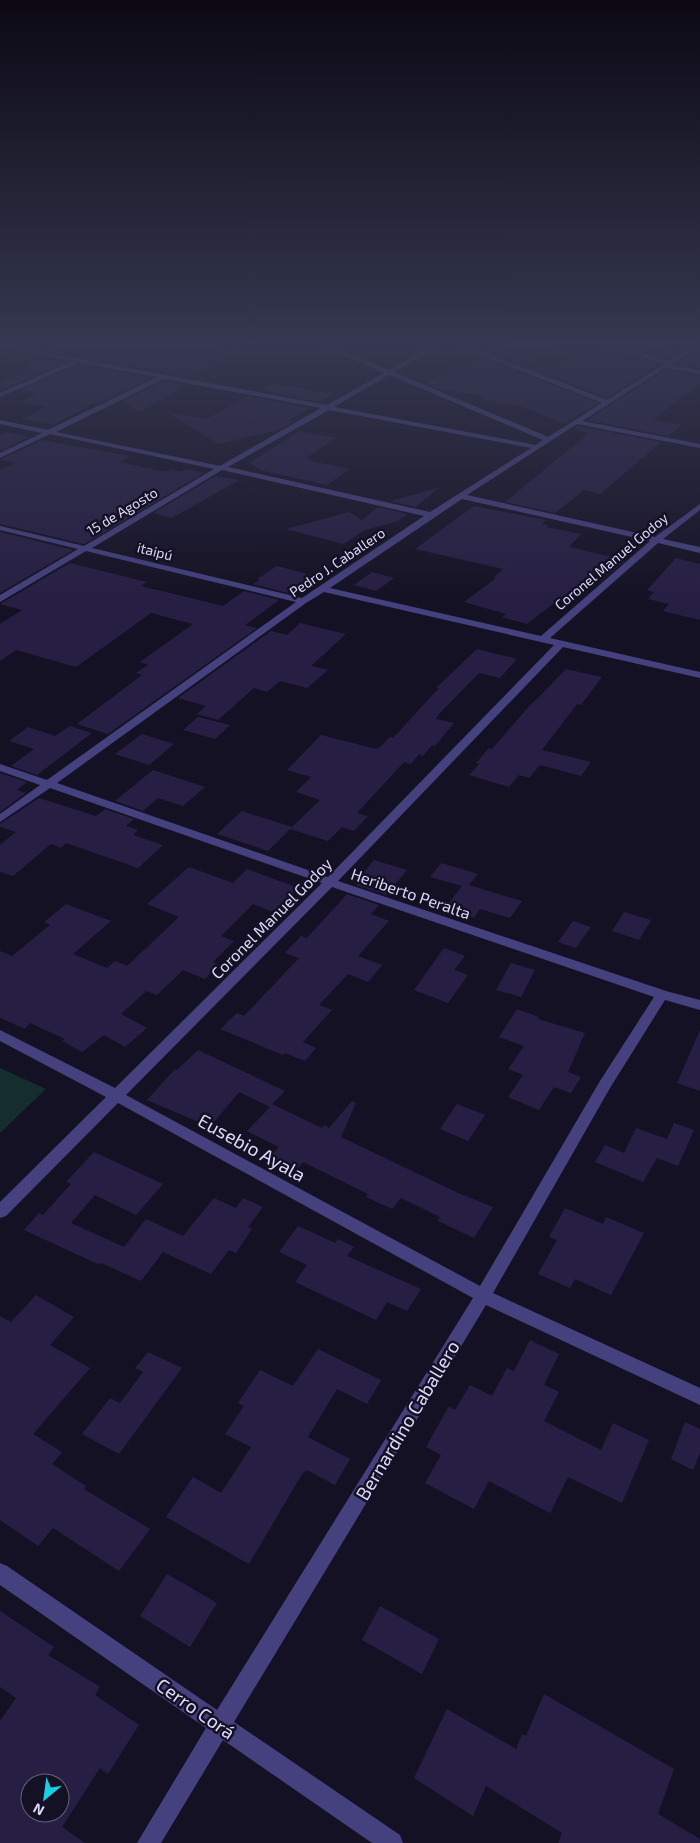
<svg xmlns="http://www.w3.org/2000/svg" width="700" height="1843" viewBox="0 0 700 1843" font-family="'Exo 2',sans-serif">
<rect width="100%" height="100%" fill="#151124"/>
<path fill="#152d2d" d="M0,1068L46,1089L0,1133Z"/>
<path fill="#271f43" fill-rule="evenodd" d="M55,343H201L239,350L218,359L224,360L190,378L40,349Z
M504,343H565L526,366L490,352Z
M635,343H654L680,351L668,359L625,345Z
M614,348L660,364L607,398L534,369Z
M690,354L700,358V368L675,364Z
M27,355L66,362L7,388L0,386V383L31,368L22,367L30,363L14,360Z
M482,357L517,371L512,375L521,373L598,403L564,424L524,407L494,402L496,401L480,398L484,396L436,388L426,383L458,366L466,367Z
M79,365L151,378L99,403H94L52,425L22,419L46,407L20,402L37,394L20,390Z
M665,370L700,376V383L653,420L681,425L669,436L587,420Z
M164,381L187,385L140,412L123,401Z
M272,383L333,394L320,402L259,390Z
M248,396L310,408L287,421L293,422L279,430L218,444L168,413V412L207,419Z
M577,426L661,442L600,494L584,490L555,513L505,502L588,434L574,428Z
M300,431L336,438L306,458L313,460L311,461L350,469L327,485L263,471L249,463Z
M7,432L29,437L0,451V436Z
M42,440L130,456L120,462L166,472L171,469L181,472L187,469L204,473L84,544L0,524V470L15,463L0,460Z
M216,476L239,480L172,518L153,513Z
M438,488L416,507L390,501Z
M474,506L546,520L542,524L548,525L546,527L581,534L569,547L625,560L608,575L596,573L571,599L562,597L527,624L502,617L506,614L464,602L496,578L494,577L503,569L415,549Z
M378,507L407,514L398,521L365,530L343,544L286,529L349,512L362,520Z
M0,532L73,550L0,593Z
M676,558L700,564V620L663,611L669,604L648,599L654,592L647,590Z
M70,563L147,582L141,586L223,606L244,591L279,600L245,625L257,628L108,734L77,724L142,675L136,673L148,665L140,662L193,624L151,613L76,667L16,650L0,661V624L22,610L0,604Z
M277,566L311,575L288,593L253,584L260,580L257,579Z
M372,572L394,578L376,591L354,585Z
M300,623L346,634L311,666L328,670L307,688L280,681L267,692L254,688L218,720L197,714L206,706L178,698L271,631L287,635Z
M477,649L517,659L500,678L479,673L440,713L436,719L454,723L435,746L432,745L423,756L419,754L411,764L404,762L357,813L368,816L354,831L342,827L328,841L290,829L320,800L296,792L311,777L287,770L321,735L376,749L380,747L390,737L393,738L439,688H436Z
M566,669L602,677L581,705L577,704L542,750L591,762L581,776L540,765L529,778L519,775L509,787L469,775L479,764L476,763L489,748L492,749L532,703H533Z
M198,717L230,725L215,739L183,730Z
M70,726L92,733L37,775L11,766L34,749L9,741L28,727L55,736Z
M142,734L174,744L149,765L115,754Z
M153,770L205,787L183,806L158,798L143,811L115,801Z
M0,773L27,782L17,790L26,793L0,812Z
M39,798L96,816L105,809L134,819L126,826L138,830L133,835L163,845L138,868L66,843L61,848L51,844L13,876L0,872V845L16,832L0,827V824Z
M242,811L292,827L268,851L217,834Z
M374,860L407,870L386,895L356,885L360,880L358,879Z
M441,863L478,874L469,885L522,901L510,918L480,909L474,918L445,908L462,886L430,877Z
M189,867L233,883L247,869L298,888L273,912L253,904L221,936L234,941L213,962L219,965L205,979L183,970L157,995L146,991L121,1014L147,1028L125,1047L104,1035L82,1052L62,1041L65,1039L30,1023L25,1029L0,1018V951L12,956L50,925L44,922L66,904L111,921L73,954L107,968L115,961L127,966L179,917L147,904Z
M347,894L379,905L371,914L389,921L358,956L382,965L368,982L348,974L319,1005L332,1010L303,1042L316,1048L305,1061L285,1053L283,1055L220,1029L237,1013L244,1016L299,958L285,953L301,936L307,938Z
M624,912L651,920L639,940L612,931Z
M573,921L591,927L576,948L558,942Z
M444,948L465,956L454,970L468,975L448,1003L414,990Z
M511,963L535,970L521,997L496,990Z
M517,1009L539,1017L538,1019L585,1033L568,1072L581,1077L571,1093L554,1087L539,1110L508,1097L523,1075L508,1069L524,1046L499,1037Z
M700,1030V1091L677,1083Z
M198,1050L285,1091L272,1104L322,1128L324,1125L329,1128L352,1101L356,1103L341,1137L456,1192L493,1207L474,1238L438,1221L440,1217L401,1198L392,1209L366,1197L368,1194L303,1162L294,1172L268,1158L279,1147L247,1131L270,1107L239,1092L210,1127L147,1100L175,1069L177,1070Z
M457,1104L485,1115L468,1141L440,1129Z
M674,1123L694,1130L678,1166L657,1158L643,1182L595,1162L605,1145L624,1153L636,1128L667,1139Z
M94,1152L163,1184L136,1215L95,1195L71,1223L124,1247L146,1219L183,1236L214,1198L236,1208L243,1198L263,1207L248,1227L252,1229L236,1253L229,1250L211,1274L163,1252L141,1281L101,1263L100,1265L24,1230L39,1213L43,1215L71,1184L66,1182Z
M565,1208L603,1224L606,1217L644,1233L611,1295L575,1279L570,1288L538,1274L557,1240L549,1237Z
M298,1226L335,1243L338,1239L354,1247L347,1256L421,1289L407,1311L387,1302L376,1320L295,1282L307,1265L279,1252Z
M36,1295L74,1317L50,1345L90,1368L33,1434L62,1452L52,1464L86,1486L84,1489L150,1529L119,1571L53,1528L38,1546L0,1520V1316L11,1322Z
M530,1340L559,1354L544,1385L559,1392L544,1421L601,1450L613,1423L649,1440L622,1503L568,1477L550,1513L489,1481L474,1509L425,1483L441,1455L426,1447L449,1406L455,1410L470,1385L492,1396L507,1368L514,1371Z
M318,1349L381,1380L367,1404L337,1389L308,1437L350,1459L335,1485L307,1470L302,1474L249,1564L166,1517L193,1477L221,1493L251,1447L225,1434L244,1406L238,1403L260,1370L293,1386Z
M148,1352L182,1368L119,1454L82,1434L110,1398L120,1403L143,1372L135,1368Z
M685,1422L700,1429V1453L693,1470L671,1459Z
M167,1574L217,1603L190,1647L140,1616Z
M380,1606L439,1639L422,1674L362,1640Z
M0,1611L54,1647L48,1655L100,1687L95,1695L139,1725L108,1774L100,1768L62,1827L85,1843H0V1721L16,1698L0,1687ZM30,1783H60V1813H30Z
M544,1694L674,1769L658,1814L700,1839V1843H558L562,1833L486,1786L473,1816L414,1778L447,1709L516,1749L522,1734L526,1736Z"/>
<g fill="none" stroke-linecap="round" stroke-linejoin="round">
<path fill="#45417e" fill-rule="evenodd" d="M316,343H324L389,370L437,343H444L394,372L548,437L602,403L461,347L446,343L464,344L607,400L664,364L604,343H612L668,361L696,343H700V346L670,365L700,370V374L665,368L582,421L700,444V448L577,424L467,495L655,537L700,504V510L663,539L700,547V553L658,543L550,638L700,672V678L563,647L338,881L666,991L700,1000V1010L665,1000L610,1088L493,1293L700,1388V1405L486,1305L234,1722L400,1835L403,1843H372L223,1740L161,1843H137L206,1728L0,1585V1563L7,1566L217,1710L473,1298L118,1103L6,1216L0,1218V1202L106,1097L0,1041V1030L115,1088L322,883L50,788L0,822V814L40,785L0,771V764L47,780L296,602L86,551L0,602V595L78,549L0,530V526L84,546L214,469L50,434L0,458V453L42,433L0,424V420L48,430L157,377L79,363L0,397V393L72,361L0,348V344L327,405L384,373ZM389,375L543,440L536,445L334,407ZM164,379L321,408L220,466L56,432ZM329,410L531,448L430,512L228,467ZM222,470L424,516L302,598L92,548ZM462,499L650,541L541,636L330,588ZM324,592L554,645L328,877L57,783L306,603ZM332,887L654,997L600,1081L480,1286L126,1095Z"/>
</g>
<linearGradient id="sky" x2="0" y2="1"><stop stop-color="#0c0914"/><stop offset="0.57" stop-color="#353850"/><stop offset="1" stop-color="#353850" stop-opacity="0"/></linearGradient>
<rect width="700" height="601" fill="url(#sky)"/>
<g text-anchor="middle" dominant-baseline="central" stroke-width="5" stroke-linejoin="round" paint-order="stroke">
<g font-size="14" fill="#ddd9fb" stroke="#151124">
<text transform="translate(122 511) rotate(-31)">15 de Agosto</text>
<text transform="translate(155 551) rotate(14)">itaipú</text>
<text transform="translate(611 561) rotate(-40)">Coronel Manuel Godoy</text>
<text transform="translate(337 562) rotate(-34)">Pedro J. Caballero</text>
</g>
<g font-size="16" fill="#ddd9fb" stroke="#151124">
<text transform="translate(411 893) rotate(19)">Heriberto Peralta</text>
<text transform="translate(271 918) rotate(-45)">Coronel Manuel Godoy</text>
</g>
<g font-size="19" fill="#ddd9fb" stroke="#151124">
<text transform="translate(252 1147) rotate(29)">Eusebio Ayala</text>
<text transform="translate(407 1420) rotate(-59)">Bernardino Caballero</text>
<text transform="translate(196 1708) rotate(35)">Cerro Corá</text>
</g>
</g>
<g transform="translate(45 1798) rotate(209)"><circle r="24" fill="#151124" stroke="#65617a"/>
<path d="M0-4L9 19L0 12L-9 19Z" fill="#19cfe6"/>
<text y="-8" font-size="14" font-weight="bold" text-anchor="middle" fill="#ddd9fb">N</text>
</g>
</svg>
